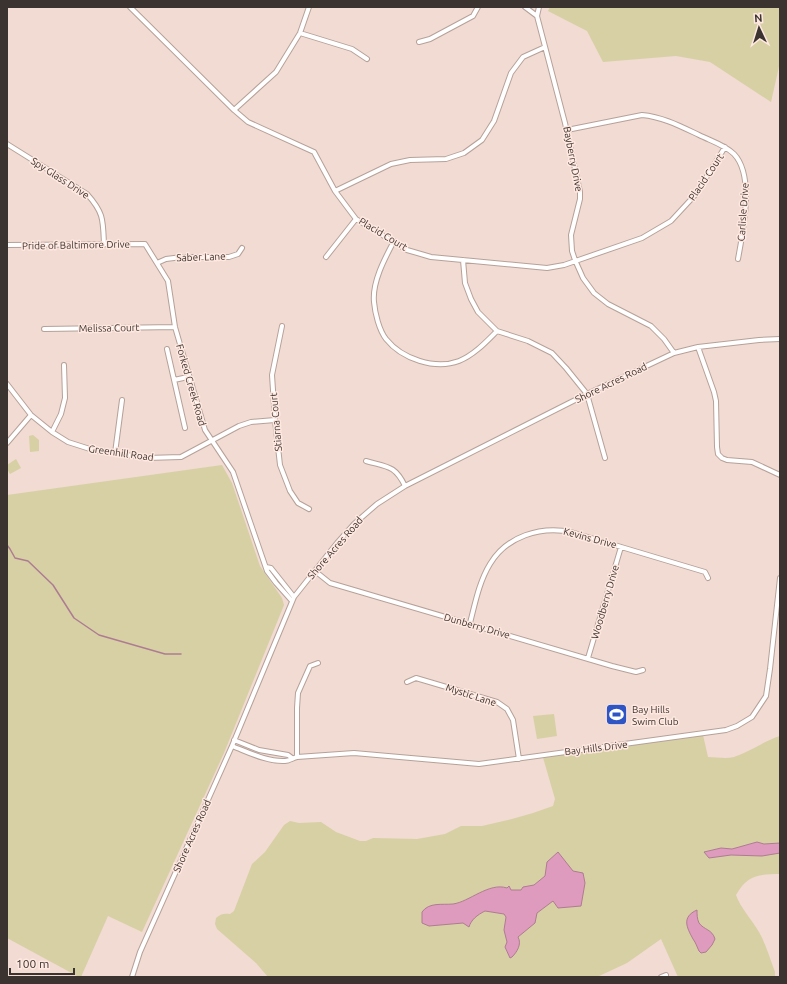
<svg xmlns="http://www.w3.org/2000/svg" width="787" height="984" viewBox="0 0 787 984" font-family="Ubuntu,sans-serif">
<rect width="100%" height="100%" fill="#f1dbd2"/>
<path fill="#d7d0a4" d="M550,7H780V62L771,102L710,62L676,56L603,62L587,31L548,11Z
M33,435L39,440V451L30,452L29,436Z
M16,459L21,468L10,474L7,469V465Z
M222,465L232,483L260,566L282,598L284,605L224,753L142,932L108,916L81,977H79L7,938V495Z
M554,714L557,736L537,739L533,716Z
M703,735L708,757C716,757 726,759 734,757C750,752 764,741 780,736V874C759,874 747,875 736,895C740,907 752,920 759,932C766,944 770,959 775,972V977H678L661,939L627,963L597,977H268L256,963L217,929L215,924L216,918C220,914 224,913 230,914L234,911L252,864L265,852L284,825L290,821L299,823L321,822L336,832L360,841H366L373,838L417,839L445,834L461,826H482L512,819L533,813L553,806L555,799L542,754L599,750Z"/>
<path fill="#df9bbd" stroke="#ae7c92" d="M757,842L764,844L780,843V853L762,856L731,855L709,858L704,852L721,848L732,849Z
M558,852L573,871L583,873L585,883L581,906L558,908L553,901L537,913L535,923L518,937C522,944 517,952 512,957L510,958L505,947L507,942L504,930L506,917L504,914L485,911C477,915 471,920 469,927L463,923L429,926L422,923V912C429,902 442,905 453,904C469,902 489,882 507,888L509,886L511,890H521L523,887L534,885L545,876L547,862Z
M697,910C697,914 697,919 699,923C704,930 712,929 715,939L712,945L706,952L701,953L699,951C697,947 696,943 693,939C687,928 681,917 697,910Z"/>
<g fill="none" stroke-linecap="round" stroke-linejoin="round">
<path stroke="#ae7c92" stroke-width="1.5" d="M7,545L10,549L15,558L28,561L53,585L74,618L99,635L165,654H181"/>
<defs>
<path id="minor" d="M130,7L234,110L248,122L314,152L335,191L356,219L407,250L431,257L547,268L564,265L642,238L671,221L696,194L725,147
M525,7L537,16L565,123L580,192V199L571,235L572,251L575,260L583,278L594,293L608,304L651,326L664,339L674,353
M537,16L539,7
M300,33L352,49L367,59
M419,42L430,39L473,16L478,7
M234,110L276,72L300,33L309,7
M567,130L642,115C663,117 680,126 699,135C711,141 725,145 734,154C755,176 743,231 738,259
M7,144L87,194C104,213 103,220 104,245
M335,191L391,164L410,160L446,159L464,153L482,140L494,121L511,73L523,57L545,47
M394,241C385,258 372,282 374,302C375,313 379,330 386,339C402,359 435,370 459,361C474,355 486,342 497,331
M7,245L145,244L168,281L175,327L205,430L233,472L267,571L276,583L292,601
M326,257L356,219
M463,260L465,283L471,299L478,312L497,331L528,341L552,353L566,368L587,394L605,458
M157,263L166,259L182,257H229L238,254L242,248
M282,326L272,375L275,420L280,465L290,491L298,503L309,509
M44,329L175,327
M698,347L714,392L716,401L717,447L718,454L722,458L727,460L752,462L780,475
M167,349L185,428
M174,380L188,377
M7,384L31,415L52,432L68,442L93,450L147,458L181,457L239,426L251,422L275,420
M52,432L61,414L65,398L64,365
M7,443L31,415
M115,453L122,400
M366,461C387,467 395,465 405,486
M266,567L271,568L294,597
M315,571L330,583L612,666L636,672L643,670
M470,623C475,604 479,582 490,564C507,536 540,526 571,532L705,572L708,578
M588,658L621,547
M407,682L416,678L497,702L507,709L513,720L519,759
M234,740L259,750L288,755L292,758
M232,746C248,752 267,762 285,761C289,761 293,758 297,757L354,753L479,764L726,730L737,726L752,717L766,696L770,669L780,578
M297,757V708L298,693L310,666L318,663
M132,977L140,952L232,746L294,597L337,543L354,524L377,504L405,486L587,394L674,353L698,347L759,340L780,339
M661,977L666,975"/>
</defs>
<use href="#minor" stroke="#b6a199" stroke-width="6"/>
<use href="#minor" stroke="#fff" stroke-width="4"/>
</g>
<defs>
<symbol id="stadium-square" viewBox="-11 -11 22 22"><rect x="-9" y="-9" width="18" height="18" rx="4" fill="#2f55c5" stroke="#fee8e0"/><path d="M0-5a6.5 5 0 1 0 0 10a6.5 5 0 1 0 0-10ZM-3.5-1.8h7v3.6h-7Z" fill="#fff"/></symbol>
</defs>
<g fill-rule="evenodd">
<use href="#stadium-square" x="604" y="702" width="25" height="25"/>
</g>
<g text-anchor="middle" dominant-baseline="central" stroke-width="3" stroke-linejoin="round" paint-order="stroke">
<g font-size="10" fill="#3b332f" stroke="#fee8e0">
<text transform="translate(573 159) rotate(79)">Bayberry Drive</text>
<text transform="translate(706 177) rotate(-56)">Placid Court</text>
<text transform="translate(60 178) rotate(33)">Spy Glass Drive</text>
<text transform="translate(743 212) rotate(-86)">Carlisle Drive</text>
<text transform="translate(383 234) rotate(31)">Placid Court</text>
<text transform="translate(76 245) rotate(-1)">Pride of Baltimore Drive</text>
<text transform="translate(201 257) rotate(-2)">Saber Lane</text>
<text transform="translate(109 328) rotate(-1)">Melissa Court</text>
<text transform="translate(611 383) rotate(-26)">Shore Acres Road</text>
<text transform="translate(191 385) rotate(74)">Forked Creek Road</text>
<text transform="translate(276 422) rotate(-95)">Stiarna Court</text>
<text transform="translate(121 453) rotate(8)">Greenhill Road</text>
<text transform="translate(590 538) rotate(15)">Kevins Drive</text>
<text transform="translate(335 548) rotate(-49)">Shore Acres Road</text>
<text transform="translate(605 602) rotate(-74)">Woodberry Drive</text>
<text transform="translate(477 626) rotate(16)">Dunberry Drive</text>
<text transform="translate(471 695) rotate(18)">Mystic Lane</text>
<text transform="translate(596 748) rotate(-7)">Bay Hills Drive</text>
<text transform="translate(192 836) rotate(-66)">Shore Acres Road</text>
</g>
<g font-size="10" fill="#3b332f" stroke="#fee8e0" text-anchor="start">
<text x="632" y="709">Bay Hills<tspan x="632" dy="12">Swim Club</tspan></text>
</g>
</g>
<rect width="787" height="984" fill="none" stroke="#3b332f" stroke-width="16"/>
<g transform="translate(759 28) rotate(356)" stroke="#fee8e0" stroke-width="3" paint-order="stroke">
<path d="M0-3L7 15L0 10L-7 15Z" fill="#3b332f"/>
<text y="-6" font-size="11" font-weight="bold" text-anchor="middle" fill="#3b332f">N</text>
</g>
<path d="M10 968v6h64v-6" fill="none" stroke="#3b332f" stroke-width="2"/>
<text x="16" y="968" font-size="12" fill="#3b332f" stroke="#fee8e0" stroke-width="3" paint-order="stroke">100 m</text>
</svg>
